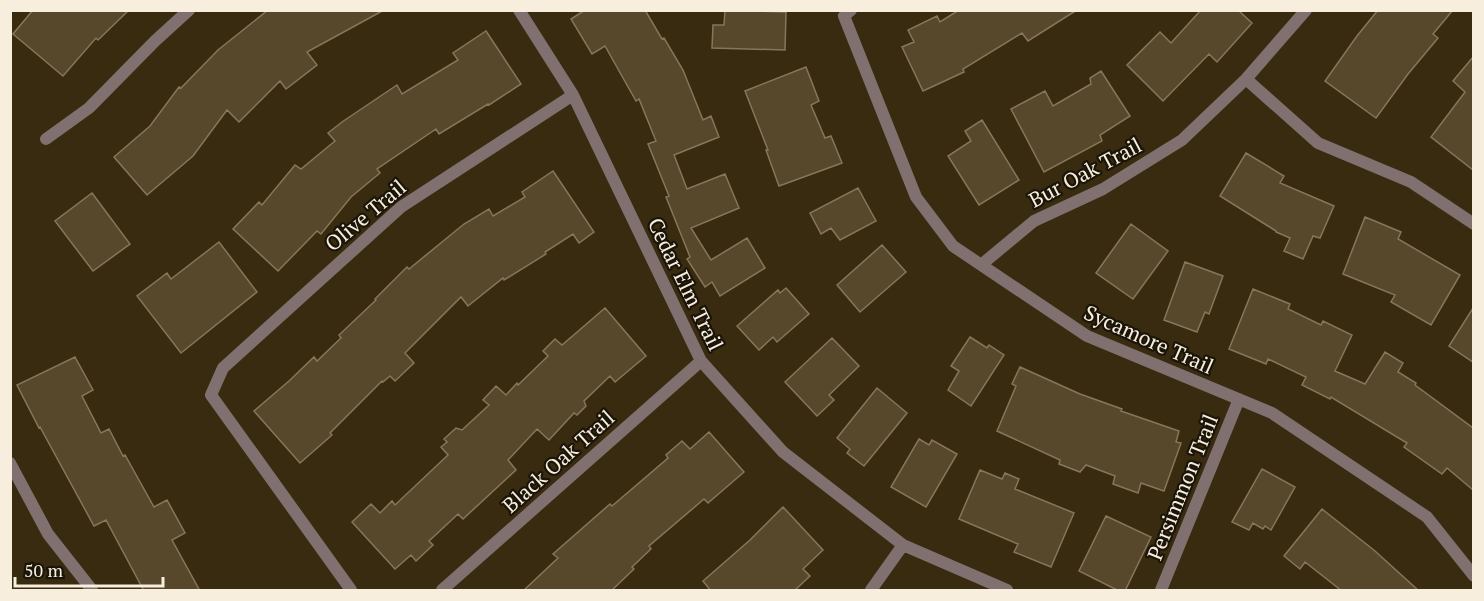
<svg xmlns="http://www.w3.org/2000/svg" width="1484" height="601" viewBox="0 0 1484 601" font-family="'PT Serif',serif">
<rect width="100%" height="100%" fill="#392b10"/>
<path fill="#57472b" stroke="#87765a" stroke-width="1.5" d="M33,10H129L98,40L96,38L63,76L13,34Z
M268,10H384L307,52L317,65L286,89L280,81L239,122L227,110L193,156L147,195L114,157L150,126L179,87L181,88L218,50Z
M585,10H645L662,39L664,38L683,70L703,120L711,116L719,137L674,155L687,189L725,174L739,208L691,228L711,260L747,238L765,268L720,296L712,282L705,287L687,259L690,257L666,197L669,196L648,144L656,141L639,99L636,101L605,46L592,54L571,19Z
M725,10L786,12L785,50L712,48L713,25H724Z
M959,10H1077L1028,41L1022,33L963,69L964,72L923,91L902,47L914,42L908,30L937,16L940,22Z
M1201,10H1238L1252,23L1217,62L1209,54L1163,101L1127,65L1160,32L1171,43Z
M1378,10H1453L1433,34L1438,38L1408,74L1376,118L1325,81L1357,36Z
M486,31L521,84L489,105L488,104L439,134L436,129L377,169L380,173L351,197L321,234L317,231L278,271L233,229L259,202L262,205L295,165L301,169L335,141L328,133L342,122L397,85L402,94L458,60L453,53Z
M1473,57V170L1431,137L1465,92L1453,81Z
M806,67L819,101L811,105L825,138L831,136L842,163L779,186L766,150H768L745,91Z
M1101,71L1130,116L1100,135L1102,141L1044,172L1011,109L1045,91L1053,106L1091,84L1090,78Z
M982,120L1019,180L979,205L948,156L971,141L965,131Z
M1246,153L1284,176L1280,183L1334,206L1320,238L1313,236L1303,259L1284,251L1290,238L1276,232V231L1220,196Z
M553,171L594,232L579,243L573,234L545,252L546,254L504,280L503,278L468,306L461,297L405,353L414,363L395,381L390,376L383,382L382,381L330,433L332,435L300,463L254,411L289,381L314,357L317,361L341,338L339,335L376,300L375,299L407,267L409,269L464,224L489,209L493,216L525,197L522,192Z
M858,188L876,221L840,240L831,228L821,234L810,213Z
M92,193L130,244L93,271L55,221Z
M1365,217L1401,232L1398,239L1460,275L1431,325L1391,302L1395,295L1343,274Z
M1131,224L1168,251L1133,299L1096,273Z
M219,242L257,292L181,353L137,296L167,273L171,279Z
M882,245L906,272L860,312L837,285Z
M1185,262L1223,276L1209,314L1205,312L1197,332L1164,320Z
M786,288L809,314L777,342L773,337L759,350L737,326L778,290L780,293Z
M1253,289L1290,304L1288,309L1321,325L1323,321L1352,335L1335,371L1365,384L1385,352L1403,363L1398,372L1416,383L1415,385L1473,428V490L1447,468L1442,474L1404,447L1407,443L1331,397L1330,399L1302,385L1306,377L1268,359L1266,364L1229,349Z
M605,308L646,356L615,382L610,376L584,401L586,406L577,415L574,413L549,440L537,429L508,460L516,470L463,519L458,514L429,541L433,545L416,561L411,555L395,569L352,522L371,504L380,513L392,501L395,505L448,455L441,447L447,442L444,439L456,428L462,430L489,405L483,400L496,386L506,395L517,383L518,385L548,356L543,351L555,339L562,345Z
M1473,308V362L1449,346Z
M970,337L987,348L989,345L1004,355L971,406L948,390L959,371L951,366Z
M832,338L859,366L829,395L834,400L817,416L785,382Z
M75,357L93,390L82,396L101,433L109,429L123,456L125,455L154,507L167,500L185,533L172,540L200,591H144L106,520L94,526L40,427L39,428L17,385Z
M1020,367L1080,394L1122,409L1121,411L1179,431L1176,442L1181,443L1164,491L1141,483L1138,493L1113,484L1115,476L1086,465L1080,472L1059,464L1060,460L997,431L1016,386L1012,384Z
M877,388L907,413L864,466L847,453L850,449L837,438Z
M709,432L744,472L708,503L704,499L649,546L651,549L632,567L634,569L611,591H523L558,558L553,554L610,504L612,506L668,458L666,455L682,441L690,449Z
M919,439L929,445L932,440L957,454L926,507L891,487Z
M1262,469L1295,487L1271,530L1265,526L1263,529L1253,523L1249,530L1232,522Z
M980,470L1002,479L1005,473L1019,479L1015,489L1074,513L1051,567L1014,552L1018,544L959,519Z
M783,507L823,550L803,569L810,576L794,591H711L703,581L750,540Z
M1322,509L1375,551L1419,591H1342L1305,562L1300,569L1284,556Z
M1106,516L1151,537L1125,591H1119L1079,571Z"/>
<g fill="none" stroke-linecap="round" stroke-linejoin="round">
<path stroke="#817070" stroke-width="12" d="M519,10L573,95L701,361L783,452L903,545L1007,590
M851,10L844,16L916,197L953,246L1087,336L1272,413L1427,517L1474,576
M1246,79L1318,143L1411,182L1474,224
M46,139L89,108L155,41L189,10
M981,265L1034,221L1103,189L1182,140L1246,79L1306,10
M10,463L48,534L92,590
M351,590L211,395L223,368L401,207L573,95
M442,590L701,361
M871,590L903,545
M1161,590L1239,399"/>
</g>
<g text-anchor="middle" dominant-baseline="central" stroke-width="4.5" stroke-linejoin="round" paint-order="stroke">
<g font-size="21" fill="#f7eede" stroke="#1b1509">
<text transform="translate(1085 172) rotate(-28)">Bur Oak Trail</text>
<text transform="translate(365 215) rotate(-40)">Olive Trail</text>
<text transform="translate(686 284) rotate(64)">Cedar Elm Trail</text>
<text transform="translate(1149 339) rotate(24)">Sycamore Trail</text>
<text transform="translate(558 461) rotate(-42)">Black Oak Trail</text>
<text transform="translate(1182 487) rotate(-68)">Persimmon Trail</text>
</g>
</g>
<rect width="1484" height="601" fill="none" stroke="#f7eede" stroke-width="24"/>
<path d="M15 577v9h148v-9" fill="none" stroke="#f7eede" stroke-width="3"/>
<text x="24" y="577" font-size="18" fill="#f7eede" stroke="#1b1509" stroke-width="4.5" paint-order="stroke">50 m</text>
</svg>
